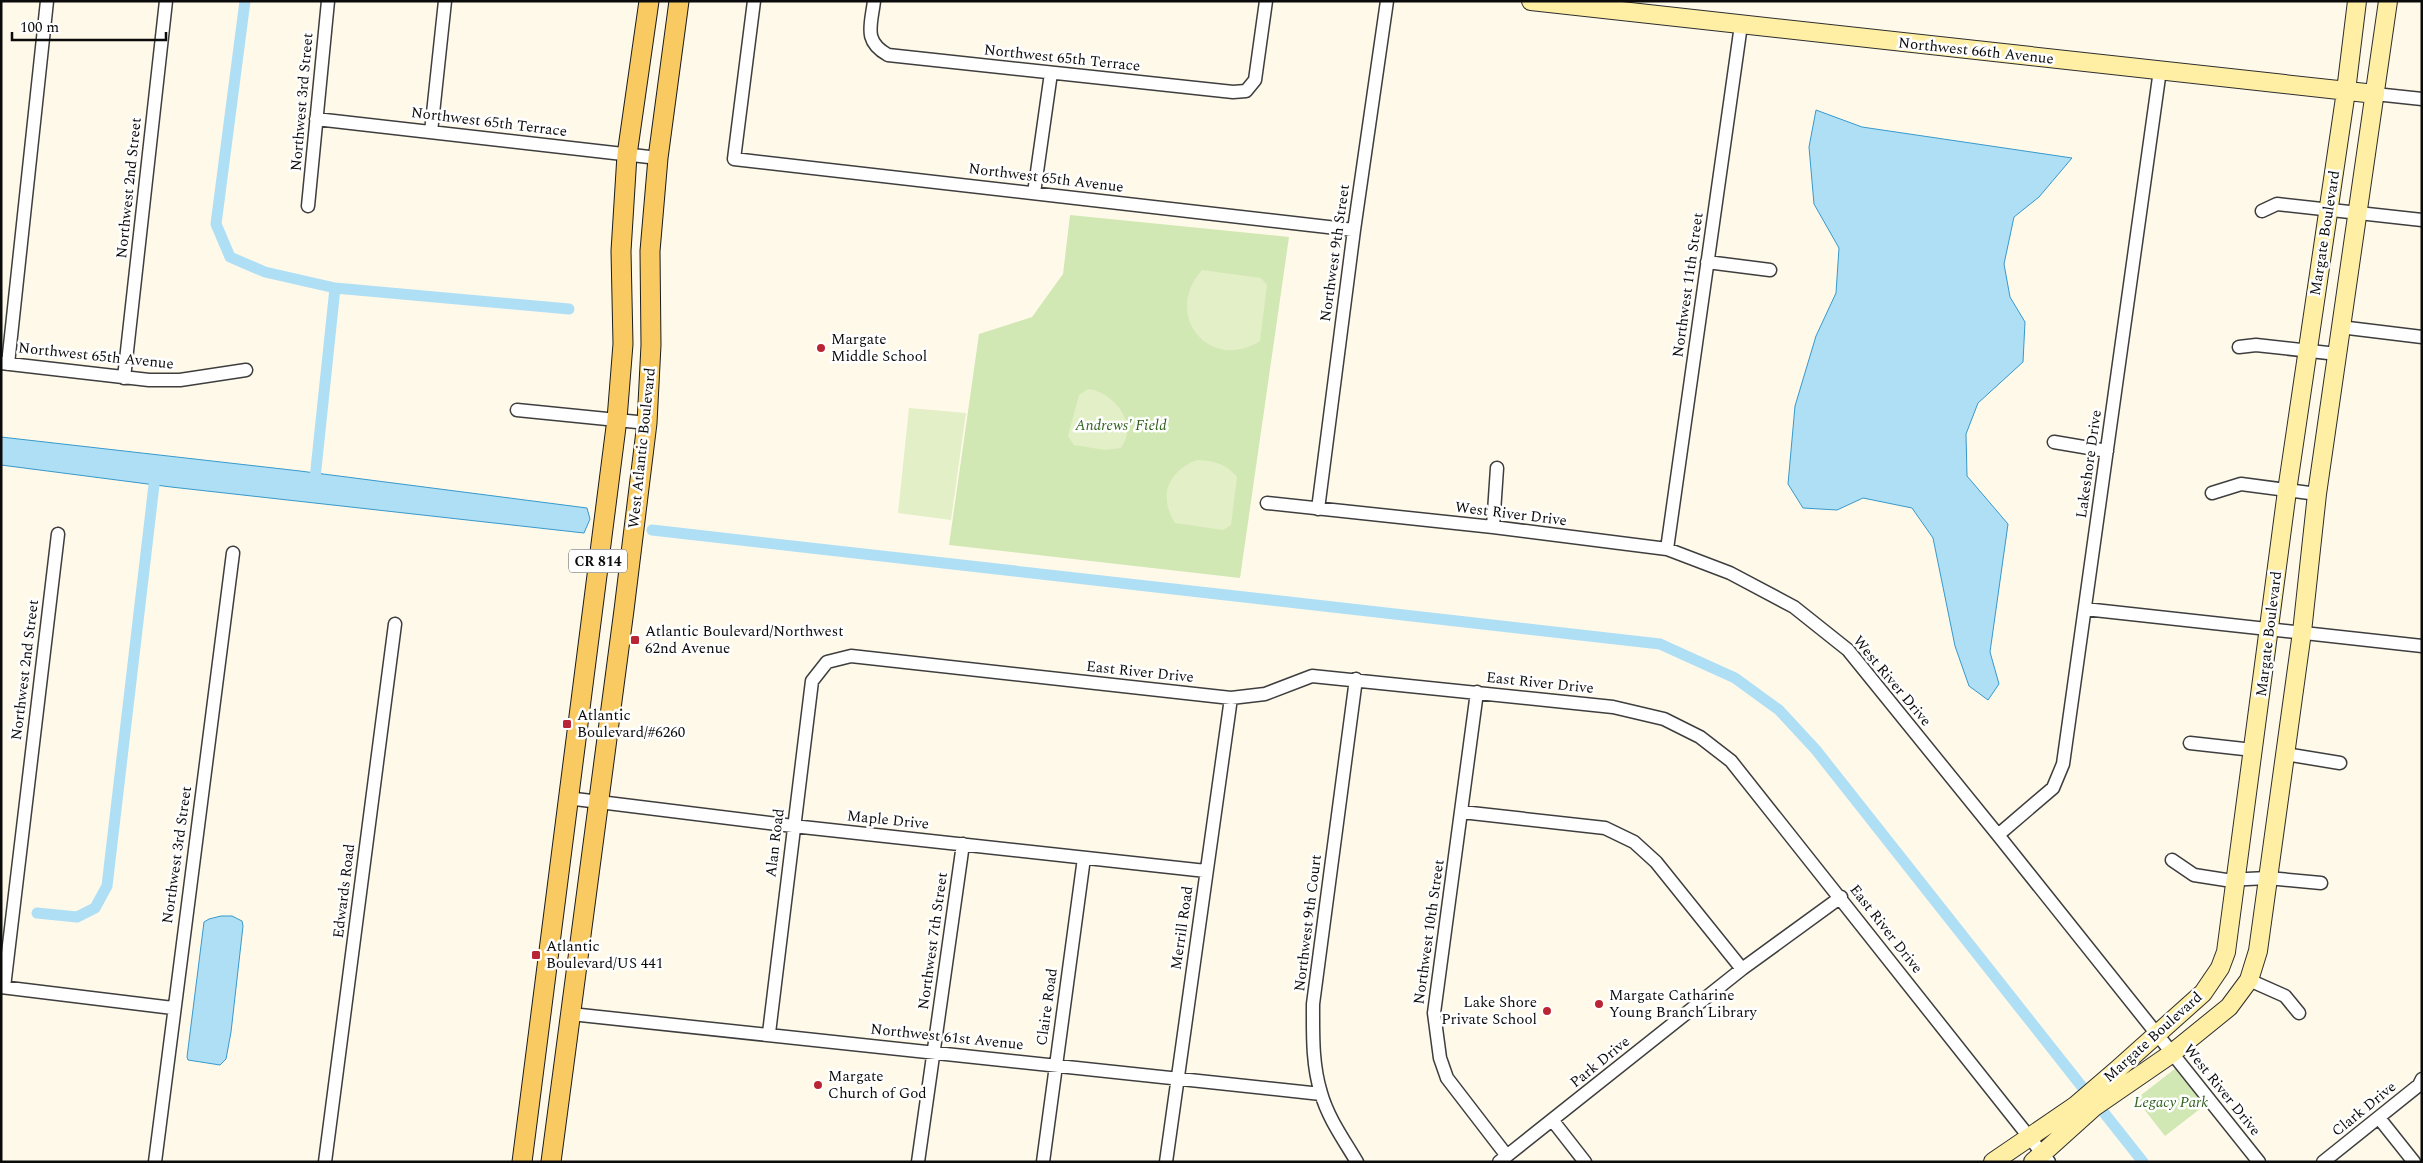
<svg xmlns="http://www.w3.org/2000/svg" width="2423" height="1163" viewBox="0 0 2423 1163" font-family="Spectral,serif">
<rect width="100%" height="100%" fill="#fff9e9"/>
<path fill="#d2e8b4" d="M1070,215L1289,237L1240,578L949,545L979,334L1032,317L1063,274Z
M2176,1068L2205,1105L2165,1136L2136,1099Z"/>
<path fill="#e3efc6" d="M1202,270L1261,278L1267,285L1260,341C1209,373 1162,314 1202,270Z
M1088,389C1114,392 1139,424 1121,448L1105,450L1074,445L1068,436L1079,395Z
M909,408L966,413L951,520L898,513Z
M1197,460C1214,461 1225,463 1237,477L1231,525L1223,530L1175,523C1158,496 1168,471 1197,460Z"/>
<path fill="#afdff5" stroke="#3799cc" d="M1816,110L1862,127L2072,158L2039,197L2014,217L2004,264L2010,297L2025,322L2023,362L1978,403L1966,434L1967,476L2008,524L1990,652L1999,684L1988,700L1969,686L1955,646L1933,538L1912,508L1863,498L1837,510L1803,508L1788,484L1795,406L1816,336L1836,293L1839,248L1814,204L1809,147Z
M1,437L300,471L587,508L590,519L584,533L171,487L1,465Z
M221,916H232L242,921L243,926L231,1032L226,1059L220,1065L188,1060L187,1057L204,922L209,919Z"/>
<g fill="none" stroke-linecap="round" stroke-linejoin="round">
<path stroke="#afdff5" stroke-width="11" d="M245,1L216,224L230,257L265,272L335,288L569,309
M314,488L335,288
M652,530L1660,644L1735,678L1779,710L1816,750L2083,1088
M37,913L77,917L95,908L107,886L154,485
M2105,1114L2143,1162"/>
<defs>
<path id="street" d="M754,1L734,159L1354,230
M874,1C871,26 863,41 888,55L1233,92L1246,91L1255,80L1266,1
M2375,94L2422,99
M316,119L658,158
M431,132L445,1
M1034,193L1051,73
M308,206L328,1
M2262,211L2277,204L2422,220
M1707,262L1770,270
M2340,327L2422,337
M2239,347L2256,345L2337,354
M1,363L149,380H180L246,370
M8,364L47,1
M124,378L166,1
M517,410L647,423
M2054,442L2107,451
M2212,493L2241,484L2317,494
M1267,503L1493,527L1667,549L1730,573L1794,607L1848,650L1998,835L2259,1162
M1318,509L1354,230L1387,1
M1493,527L1497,468
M1667,549L1741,25
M2085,609L2422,646
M1356,679L1313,1004C1313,1034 1312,1064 1321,1093C1328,1118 1344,1140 1357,1162
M1477,692L1434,1013L1440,1058L1447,1078L1507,1156
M2190,743L2253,750
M2285,754L2340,763
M567,798L793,826L1206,871
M1462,812L1605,828L1634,842L1656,862L1742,969
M1998,835L2053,788L2063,764L2160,70
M2172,860L2194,875L2226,880L2268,878L2321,883
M2249,980L2285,996L2299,1013
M1,987L173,1008
M4,987L58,534
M571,1014L1321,1094
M769,1033L812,681L827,662L851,656L1231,698L1265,694L1312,676L1613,707L1664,719L1700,737L1731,761L2049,1162
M2379,1118L2414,1162
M1553,1121L1585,1162
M155,1162L233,553
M325,1162L395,624
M918,1162L963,844
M1043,1162L1084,858
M1166,1162L1231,698
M1499,1162L1742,969L1841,897
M2323,1162L2419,1085L2422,1079"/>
<path id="secondary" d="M1531,1L2375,94
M1993,1162L2075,1106L2118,1069L2203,993L2220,968L2226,952L2287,491L2346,91L2357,1
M2033,1162L2094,1107L2171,1054L2229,1007L2249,980L2258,951L2302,632L2317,494L2388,1"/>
<path id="primary" d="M522,1162L617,419L623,344L621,251L627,155L649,1
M551,1162L624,610L647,423L651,345L650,251L658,158L679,1"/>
</defs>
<use href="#street" stroke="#3e3e3e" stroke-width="15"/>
<use href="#secondary" stroke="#2d2d2d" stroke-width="20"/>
<use href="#primary" stroke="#1c1c1c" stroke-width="21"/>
<use href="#street" stroke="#fff" stroke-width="12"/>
<use href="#secondary" stroke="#feefa5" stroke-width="18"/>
<use href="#primary" stroke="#f8ca61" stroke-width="19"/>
</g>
<g fill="#b92534" stroke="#fff" stroke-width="2">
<circle cx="821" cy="348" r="5"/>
<rect x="630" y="635" width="10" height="10" rx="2.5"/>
<rect x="562" y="719" width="10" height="10" rx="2.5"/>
<rect x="531" y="950" width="10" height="10" rx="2.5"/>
<circle cx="1599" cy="1004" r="5"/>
<circle cx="1547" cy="1011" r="5"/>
<circle cx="818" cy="1085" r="5"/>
</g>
<g text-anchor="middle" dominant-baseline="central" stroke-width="5" stroke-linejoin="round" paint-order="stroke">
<rect fill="#fff" stroke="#545454" stroke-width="1" x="569" y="549.5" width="58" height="23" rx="4"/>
<g font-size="14" font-weight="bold" fill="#0b0b0b">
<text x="598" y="561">CR 814</text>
</g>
<g font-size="15" fill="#0b0b0b" stroke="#fff">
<text transform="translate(1976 51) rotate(6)">Northwest 66th Avenue</text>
<text transform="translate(1062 58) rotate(6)">Northwest 65th Terrace</text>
<text transform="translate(302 102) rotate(-85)">Northwest 3rd Street</text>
<text transform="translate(489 122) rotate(7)">Northwest 65th Terrace</text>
<text transform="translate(1046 178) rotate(7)">Northwest 65th Avenue</text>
<text transform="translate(129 188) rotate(-84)">Northwest 2nd Street</text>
<text transform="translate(2325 233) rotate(-81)">Margate Boulevard</text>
<text transform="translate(1335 253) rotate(-82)">Northwest 9th Street</text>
<text transform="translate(1688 285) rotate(-82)">Northwest 11th Street</text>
<text transform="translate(96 356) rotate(6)">Northwest 65th Avenue</text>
<text transform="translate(642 448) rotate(-84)">West Atlantic Boulevard</text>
<text transform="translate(2089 464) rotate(-82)">Lakeshore Drive</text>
<text transform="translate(1511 514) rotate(7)">West River Drive</text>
<text transform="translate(2269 634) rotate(-83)">Margate Boulevard</text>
<text transform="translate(25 670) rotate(-83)">Northwest 2nd Street</text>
<text transform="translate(1140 672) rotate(6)">East River Drive</text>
<text transform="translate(1892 681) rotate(50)">West River Drive</text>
<text transform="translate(1540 683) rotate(6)">East River Drive</text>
<text transform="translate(888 820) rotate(6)">Maple Drive</text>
<text transform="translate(775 843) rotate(-83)">Alan Road</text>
<text transform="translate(177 855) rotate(-82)">Northwest 3rd Street</text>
<text transform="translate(344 891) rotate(-83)">Edwards Road</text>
<text transform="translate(1308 923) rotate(-83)">Northwest 9th Court</text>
<text transform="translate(1182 928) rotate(-82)">Merrill Road</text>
<text transform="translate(1886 929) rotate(52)">East River Drive</text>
<text transform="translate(1429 932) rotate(-82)">Northwest 10th Street</text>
<text transform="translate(933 941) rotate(-82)">Northwest 7th Street</text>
<text transform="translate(1047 1007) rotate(-82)">Claire Road</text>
<text transform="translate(947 1037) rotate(6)">Northwest 61st Avenue</text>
<text transform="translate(2153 1037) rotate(-42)">Margate Boulevard</text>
<text transform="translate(1600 1062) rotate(-39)">Park Drive</text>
<text transform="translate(2222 1090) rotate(51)">West River Drive</text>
<text transform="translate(2364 1109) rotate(-39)">Clark Drive</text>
</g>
<g font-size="15" fill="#0b0b0b" stroke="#fff" text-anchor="start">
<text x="831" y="339">Margate<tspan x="831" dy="17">Middle School</tspan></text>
<text x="645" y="631">Atlantic Boulevard/Northwest<tspan x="645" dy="17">62nd Avenue</tspan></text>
<text x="577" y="715">Atlantic<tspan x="577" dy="17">Boulevard/#6260</tspan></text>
<text x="546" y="946">Atlantic<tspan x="546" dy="17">Boulevard/US 441</tspan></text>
<text x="1609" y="995">Margate Catharine<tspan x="1609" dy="17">Young Branch Library</tspan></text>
<text x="1537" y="1002" text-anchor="end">Lake Shore<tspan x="1537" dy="17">Private School</tspan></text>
<text x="828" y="1076">Margate<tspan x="828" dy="17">Church of God</tspan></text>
</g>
<g font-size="15" font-style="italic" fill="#2f611d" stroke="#fff">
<text x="1121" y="425">Andrews' Field</text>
<text x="2171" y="1102">Legacy Park</text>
</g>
</g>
<rect width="2423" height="1163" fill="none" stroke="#0b0b0b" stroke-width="5"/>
<path d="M12 32v8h154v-8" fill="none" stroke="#0b0b0b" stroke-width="2.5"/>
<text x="20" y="32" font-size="15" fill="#0b0b0b" stroke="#ffffff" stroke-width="4" paint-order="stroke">100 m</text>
</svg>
